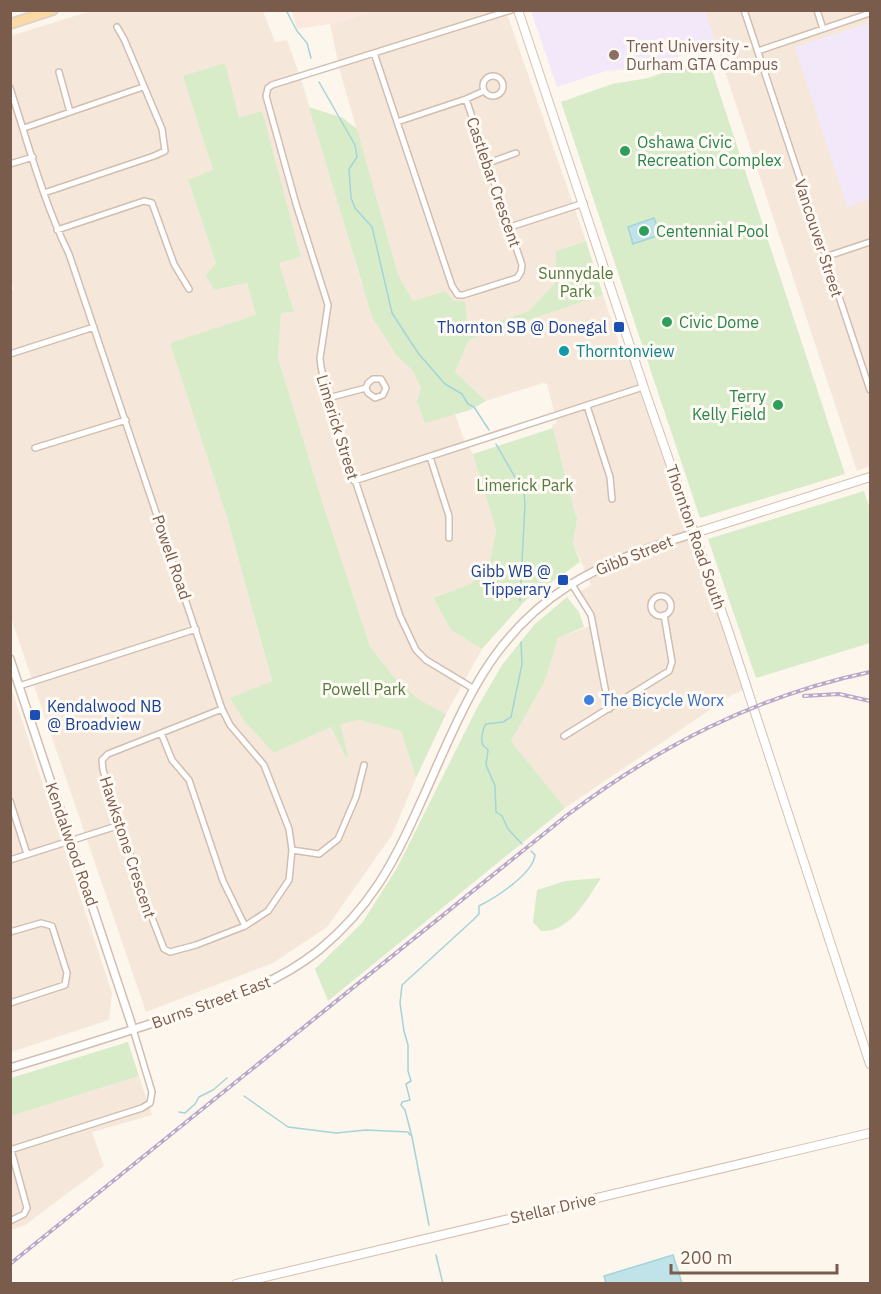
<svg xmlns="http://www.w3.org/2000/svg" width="881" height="1294" viewBox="0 0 881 1294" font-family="'IBM Plex Sans',sans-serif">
<rect width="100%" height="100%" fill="#fdf6ec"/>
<path fill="#f5e8da" d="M91,11H263L275,42L287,40L302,82L362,285L397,356L413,371L421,388L417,402L425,422L455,414L464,440L473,454L496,530L490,561L471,584L433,598L451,630L482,649L446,714L418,699L393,676L370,646L323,504L278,358L281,313L293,312L279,263L301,257L261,112L239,119L184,76L213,171L188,180L216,263L214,290L247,283L256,315L226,514L272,682L230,698L274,753L340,723L359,720L401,731L416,778L392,835L327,927L273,963L146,1012L11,618L10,291L14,290L10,280V36Z
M375,11H506L586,241L556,251L555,283L529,311L468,331L461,303L453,300L445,291L413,301L398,274L340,71L330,24Z
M705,11H870V466L857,471Z
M603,295L624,358L635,352L745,689L732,695L565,808L511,741L545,681L558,638L595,624L593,614L580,591L591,585L573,543L578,517H576L552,425L557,423L547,384L543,383L486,401L455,372L469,340Z
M10,684L112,993L109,1020L11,1052Z
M139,1076L152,1115L92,1132L104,1166L25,1225L11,1230V1116Z"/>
<path fill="#fde8e0" d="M292,11V10L375,11L330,24L297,29Z"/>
<path fill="#f3e8fa" d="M531,11H705L716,44L647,67L606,71L557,87Z
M870,23V199L847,207L795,47Z"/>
<path fill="#d8ecc9" d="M700,60L710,64L845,474L700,518L561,102L612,84L648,78Z
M225,63L239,118L262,111L301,257L279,263L294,312L281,313L278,358L323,504L370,646L393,676L418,699L446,714L416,778L401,731L359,720L340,724L348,756L346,757L331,727L274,753L245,722L230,698L272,681L226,514L170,343L256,315L247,283L214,290L206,275L216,263L188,180L213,170L183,76Z
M309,107L343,118L357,129L398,274L413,301L445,291L453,300L465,302L468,331L529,311L555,283L556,251L586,241L603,295L469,340L455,372L486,401L470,410L425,423L417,402L421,388L413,371L397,356L372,317Z
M553,428L576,517L578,515L573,543L580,562L526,600L482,649L451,630L433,598L471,584L490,561L496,530L473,454Z
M864,491L870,509V643L756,678L708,539Z
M567,597L579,612L584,627L558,638L545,681L511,741L565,808L328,1001L315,969L362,923L397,868L477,708L502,665L534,625Z
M601,878C586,900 571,932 541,931L533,922L537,890L565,881Z
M128,1042L139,1076L11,1116V1078Z"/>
<path fill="#bfe3e8" stroke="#a5d3da" stroke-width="1.5" d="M654,218L660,235L633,244L628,227Z
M673,1255L682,1283H606L604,1276Z"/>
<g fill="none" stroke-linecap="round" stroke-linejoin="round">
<path stroke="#a5d3da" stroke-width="1.5" d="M286,10L297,31L307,43L311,58
M319,82L355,145L357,157L349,169L351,198L355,208L372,227L392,313L418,353L445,384L462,394L468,404L474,407L489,430
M496,444L524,493L525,504L520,601
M521,642L522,664L511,717L503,722L486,724C483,728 480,740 483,745C484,747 487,748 488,750L486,765L495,786L496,812L502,816L508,829L522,844
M244,1096L288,1127L336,1133L366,1130L408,1132L410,1135
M179,1112L185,1113L195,1104L199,1097L213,1090L227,1078
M429,1225L412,1137L405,1110L401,1105L402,1102L410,1100L406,1084L411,1081L408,1071V1045L404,1031L400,1003L402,985L473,920L479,914V906C495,898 533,874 535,855L531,851
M436,1255L443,1284"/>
<defs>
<path id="minor" d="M744,10L870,390
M817,10L823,29
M758,51L870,13
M374,53L452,286L458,295H463L517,278L521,272L522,265L466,99
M59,72L70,112
M483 86a10 10 0 1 1 20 0a10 10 0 1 1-20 0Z
M10,88C28,143 43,201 69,254L222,709L230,725L264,765L289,829L292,850L289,880L268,911L245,926L196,945L170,952L164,949L144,897L103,770L102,760L108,754L222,709
M397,122L466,99L484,91
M24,128L143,87
M488,163L516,153
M10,164L33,157
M44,193L154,156L165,151L162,129L124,39L117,27
M510,227L584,203
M57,230L144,201L152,203L174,264L189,289
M825,257L870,242
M10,354L94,327
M328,398L366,388L368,383L373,379H381L386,388L383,395L375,398L368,393L366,388
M587,406L610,477L612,499
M35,448L126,420
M430,457L449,516V538
M354,481L643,387
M571,583L591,615L609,709
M651 606a10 10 0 1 1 20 0a10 10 0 1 1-20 0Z
M19,686L196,629
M474,689L426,660L416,650L400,616L328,398L321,367L320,358L328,305L296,204L266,96L268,88L272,85L511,10
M161,733L172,760L189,780L223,881L245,926
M564,736L669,671L672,662L664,615
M10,801L27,854
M292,850L319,854L338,839L356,797L364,765
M10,860L120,825
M10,932L41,923L52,926L67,973L65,985L10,1003
M10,1150L142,1108L150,1103L152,1092L133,1029
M10,1221L24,1214L27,1208L11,1150"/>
<path id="tertiary" d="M10,659L133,1029
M10,1068C63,1052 116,1035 169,1018C223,1000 273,987 319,950C370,908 394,863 420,804C438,765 454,724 475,687C527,594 597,563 695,533"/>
<path id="secondary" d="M518,10L646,394L728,630L870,1064
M695,533L870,477
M236,1284L870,1133"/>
<path id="primary" d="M10,24L53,10"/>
</defs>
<use href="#minor" stroke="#d1beb0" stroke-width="8"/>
<use href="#tertiary" stroke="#d1beb0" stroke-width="10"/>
<use href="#secondary" stroke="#d6c0b0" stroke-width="10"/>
<use href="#primary" stroke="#dad1cd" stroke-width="12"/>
<use href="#minor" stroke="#fff" stroke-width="5"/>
<use href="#tertiary" stroke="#fff" stroke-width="7"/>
<use href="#secondary" stroke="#fff" stroke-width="8"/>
<use href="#primary" stroke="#fbd9a5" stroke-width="9"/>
<defs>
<path id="rail" d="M804,696L839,694L870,701
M10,1264L566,816C659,746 756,696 870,672"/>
</defs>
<use href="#rail" stroke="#b9a8c9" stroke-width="4"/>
<use href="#rail" stroke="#fffaf3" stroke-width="1.5" stroke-dasharray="4.5" stroke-linecap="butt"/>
</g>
<circle fill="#8d6e63" stroke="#fffaf3" stroke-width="2" cx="614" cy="55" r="6"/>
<g fill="#2e9e5b" stroke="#fffaf3" stroke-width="2">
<circle cx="625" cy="151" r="6"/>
<circle cx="644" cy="231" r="6"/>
<circle cx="667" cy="322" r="6"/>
<circle cx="778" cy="405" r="6"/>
</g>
<g fill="#1a4fb4" stroke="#fffaf3" stroke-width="2">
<rect x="613" y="321" width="12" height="12" rx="3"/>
<rect x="557" y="574" width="12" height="12" rx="3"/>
<rect x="29" y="709" width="12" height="12" rx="3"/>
</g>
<circle fill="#0f9aa8" stroke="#fffaf3" stroke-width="2" cx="564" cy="351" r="6"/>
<circle fill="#3f7fe0" stroke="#fffaf3" stroke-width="2" cx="589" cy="700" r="6"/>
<g text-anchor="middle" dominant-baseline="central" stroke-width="6" stroke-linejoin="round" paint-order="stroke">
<g font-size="16" fill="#785e54" stroke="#fffaf3" text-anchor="start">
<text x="626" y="46">Trent University -<tspan x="626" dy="18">Durham GTA Campus</tspan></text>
</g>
<g font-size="16" fill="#27864d" stroke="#fffaf3" text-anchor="start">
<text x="637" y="142">Oshawa Civic<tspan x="637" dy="18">Recreation Complex</tspan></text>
<text x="656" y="231">Centennial Pool</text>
<text x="679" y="322">Civic Dome</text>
<text x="766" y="396" text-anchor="end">Terry<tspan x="766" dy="18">Kelly Field</tspan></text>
</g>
<g font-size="16" fill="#7a5c4d" stroke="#fffaf3">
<text transform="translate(494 182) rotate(71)">Castlebar Crescent</text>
<text transform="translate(819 238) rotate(72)">Vancouver Street</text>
<text transform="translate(338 427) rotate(73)">Limerick Street</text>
<text transform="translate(696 537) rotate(71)">Thornton Road South</text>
<text transform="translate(634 555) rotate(-22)">Gibb Street</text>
<text transform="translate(172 557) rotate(71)">Powell Road</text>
<text transform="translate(72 844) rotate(71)">Kendalwood Road</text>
<text transform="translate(128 847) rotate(72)">Hawkstone Crescent</text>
<text transform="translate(211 1002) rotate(-20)">Burns Street East</text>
<text transform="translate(553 1208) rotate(-13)">Stellar Drive</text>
</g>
<g font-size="16" fill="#537a41" stroke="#fffaf3">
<text x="576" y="273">Sunnydale<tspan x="576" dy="18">Park</tspan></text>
<text x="525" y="485">Limerick Park</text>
<text x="364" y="689">Powell Park</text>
</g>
<g font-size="16" fill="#164399" stroke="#fffaf3" text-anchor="end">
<text x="607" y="327">Thornton SB @ Donegal</text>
<text x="551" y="571">Gibb WB @<tspan x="551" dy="18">Tipperary</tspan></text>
<text x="47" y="706" text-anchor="start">Kendalwood NB<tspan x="47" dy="18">@ Broadview</tspan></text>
</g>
<g font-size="16" fill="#0d838f" stroke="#fffaf3" text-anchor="start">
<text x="576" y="351">Thorntonview</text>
</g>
<g font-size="16" fill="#366cbe" stroke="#fffaf3" text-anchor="start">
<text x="601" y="700">The Bicycle Worx</text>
</g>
</g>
<rect width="881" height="1294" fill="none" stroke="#7a5c4d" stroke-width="24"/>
<path d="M671 1264v9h166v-9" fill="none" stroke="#7a5c4d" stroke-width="3"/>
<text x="680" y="1264" font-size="18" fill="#7a5c4d" stroke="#fffaf3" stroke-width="4.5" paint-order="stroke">200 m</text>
</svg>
